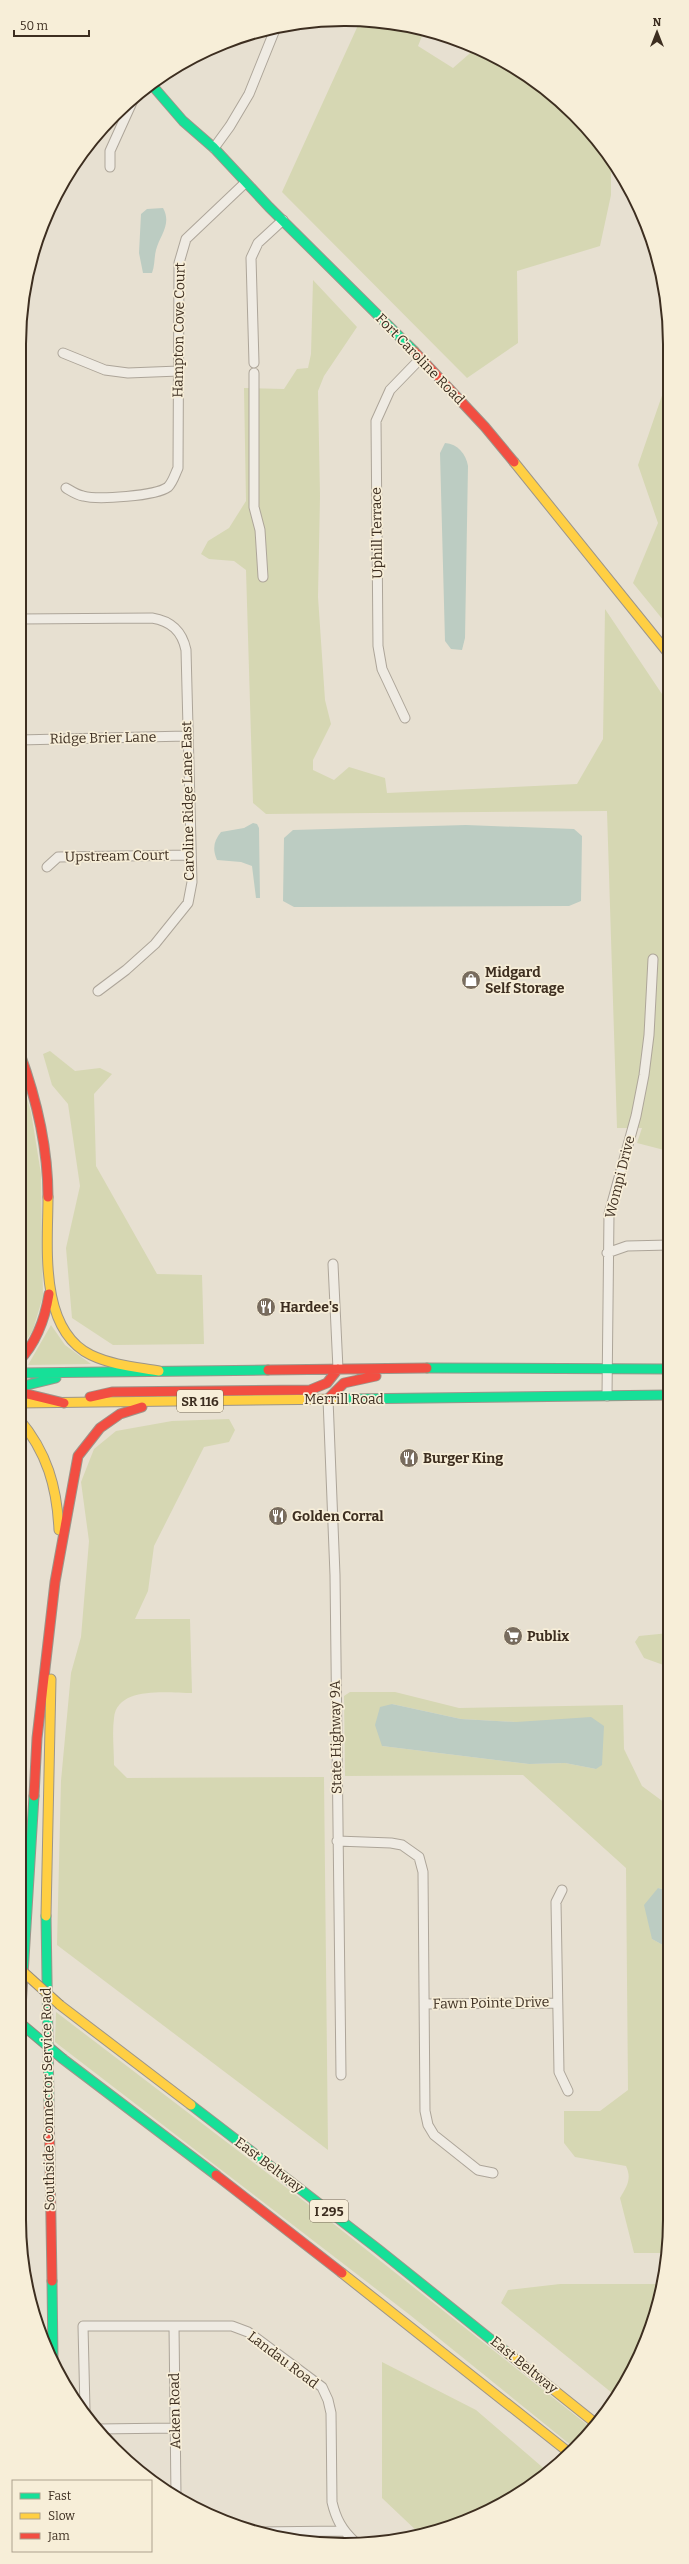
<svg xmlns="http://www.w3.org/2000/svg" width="689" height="2564" viewBox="0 0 689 2564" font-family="Bitter,serif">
<rect width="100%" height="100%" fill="#e7e0d1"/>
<path fill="#d6d7b3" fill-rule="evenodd" d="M360,21L408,25L424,31L418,46L453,68L476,48L489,53L575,115L611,165V195L600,246L517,271L518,343L467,378L282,192Z
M313,280L357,327L324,376L318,391L320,496L318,597L325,700L331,724L313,760V770L334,780L349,767L385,778L387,793L577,784L603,739L605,609L668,703V1151L637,1143L642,1128H617L607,811L266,814L253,803L246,570L234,561L209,559L201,554L208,541L229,528L246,501L244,388L284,389L297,369L308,368L311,354Z
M667,381L668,626L633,583L658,523L638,465Z
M50,1051L75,1071L100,1068L112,1074L94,1094L96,1166L157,1274L202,1275L204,1344L113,1345L72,1318L66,1248L80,1186L68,1104L52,1085L43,1054Z
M19,1072L31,1112L41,1174L43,1296L33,1330L19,1352Z
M51,1325L65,1345L91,1364L28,1365Z
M229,1419L235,1430L229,1442L204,1447L154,1546L148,1591L135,1619H190L192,1693C170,1693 117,1685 114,1718C112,1733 114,1749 114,1765L127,1778L324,1777L328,2150L57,1945L61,1781L71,1673L81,1637L89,1541L81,1482L94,1449L116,1431L172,1421Z
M669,1633V1667L644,1658L635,1642L639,1636Z
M350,1692H395L459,1708L623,1705L624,1749L642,1786L669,1806L670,1891L658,1888L652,1939L670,1949V2219L667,2253H634L620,2198C627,2186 632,2179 626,2166L575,2157L564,2143V2111H600L628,2090L626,1868L523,1775L345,1776L344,1696ZM392,1704L461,1719L516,1722L596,1769L565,1763L529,1764L382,1746Z
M56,2012L330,2221L590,2427L572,2446L410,2315L55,2042Z
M560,2284H663L645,2344L617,2397L501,2303L508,2290Z
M382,2362L476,2410L548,2472L542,2478L489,2511L429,2534L421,2535L382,2498Z"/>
<path fill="#bcccc2" d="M163,208C172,224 160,235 156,250C154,258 155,265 152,273H143L139,253L141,214L147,209Z
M445,443C458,444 466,454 468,466L465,638L462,650L451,649L445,641L440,453Z
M253,823L257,824L259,828L260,898H256L252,866L241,862L217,860C212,848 214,841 221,832L244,828Z
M466,825L574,829L582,836L581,901L569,906L294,907L283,901L284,838L293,830Z
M392,1704L461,1719L516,1722L591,1717L604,1726L602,1765L596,1769L565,1763L529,1764L382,1746L375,1725L380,1707Z
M658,1888L670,1891V1949L652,1939L644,1905Z"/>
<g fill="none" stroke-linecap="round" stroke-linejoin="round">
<defs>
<path id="street" d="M214,148L230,126L249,94L276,27
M110,167V151L134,98
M63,353L105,370L128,373L179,371
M254,363L251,258L258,243L283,220
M254,373V507L260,530L263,577
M66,488C71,491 77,495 83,496C98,500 156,496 168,487C173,482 175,474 178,468L179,263L186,239L245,183
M19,619L152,618C171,621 182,631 186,650L192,882L188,903L155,944L126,970L98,991
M405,718L382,669L378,646L376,421L390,390L421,358
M19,740L186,736
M47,867L58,857L190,855
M607,1253L627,1246L669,1245
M333,1264L338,1369
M607,1396L609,1214L636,1116L644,1075L649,1035L653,959
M328,1399L335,1575L341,2075
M337,1841L391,1843L402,1845L419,1857L423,1872L425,2111L428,2125L434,2135L478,2170L493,2173
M562,1890L556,1902L559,2072L568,2091
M425,2004L557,2003
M174,2326L176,2496
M85,2410L83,2326H232L248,2332L322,2387L328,2400L331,2413L332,2502C336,2519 342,2530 354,2541
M97,2429L175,2428
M256,2532L343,2531"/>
<path id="fast" d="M151,84L183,121L214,148L269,207L414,351
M427,1368L669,1369
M19,1373L268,1370
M19,1387L56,1378
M344,1399L669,1395
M46,1916L49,2104
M19,2040L34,1796
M63,2059L216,2175
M19,2090L21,2245
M191,2105L378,2249L509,2354
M52,2281L53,2358"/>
<path id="slow" d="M514,462L668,653
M48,1197C48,1245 38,1329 91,1355C112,1365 136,1367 159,1371
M19,1403L344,1399
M19,1419C47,1452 57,1487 59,1530
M46,1916L51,1679
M60,2005L191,2105
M342,2273L567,2451
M509,2354L594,2422"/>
<path id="jam" d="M414,351L485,427L514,462
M19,1051C36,1097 48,1147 48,1197
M19,1361C37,1342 45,1319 49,1294
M268,1370L427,1368
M19,1392L64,1403
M90,1397L112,1392L310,1390L327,1383L338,1369
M328,1399L344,1383L376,1376
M55,1582L78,1456L100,1428L120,1414L142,1407
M34,1796L37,1738L55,1582
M49,2104L52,2281
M216,2175L342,2273"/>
</defs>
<use href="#street" stroke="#ada599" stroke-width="11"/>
<use href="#fast" stroke="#9c958a" stroke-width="11"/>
<use href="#slow" stroke="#9c958a" stroke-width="11"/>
<use href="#jam" stroke="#9c958a" stroke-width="11"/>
<use href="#street" stroke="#efebe3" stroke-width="9"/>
<use href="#fast" stroke="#16e098" stroke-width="9"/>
<use href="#slow" stroke="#ffcf43" stroke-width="9"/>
<use href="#jam" stroke="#f24e42" stroke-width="9"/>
<defs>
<path id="fast-bridge" d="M19,2022L63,2059"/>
<path id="slow-bridge" d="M19,1968L60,2005"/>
</defs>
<use href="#fast-bridge" stroke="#928b80" stroke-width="11" stroke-linecap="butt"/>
<use href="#slow-bridge" stroke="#928b80" stroke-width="11" stroke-linecap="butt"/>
<use href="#fast-bridge" stroke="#16e098" stroke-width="9"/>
<use href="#slow-bridge" stroke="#ffcf43" stroke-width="9"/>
</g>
<defs>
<symbol id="shop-disc" viewBox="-11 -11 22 22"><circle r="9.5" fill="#786c5e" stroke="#f7eed8"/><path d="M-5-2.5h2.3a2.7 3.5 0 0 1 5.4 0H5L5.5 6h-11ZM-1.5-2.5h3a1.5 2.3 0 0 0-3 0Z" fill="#fff"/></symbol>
<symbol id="restaurant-disc" viewBox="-11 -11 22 22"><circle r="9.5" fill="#786c5e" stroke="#f7eed8"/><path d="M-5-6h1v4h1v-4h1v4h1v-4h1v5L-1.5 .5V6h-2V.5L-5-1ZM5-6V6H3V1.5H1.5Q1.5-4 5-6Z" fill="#fff"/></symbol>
<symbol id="supermarket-disc" viewBox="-11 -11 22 22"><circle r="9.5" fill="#786c5e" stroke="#f7eed8"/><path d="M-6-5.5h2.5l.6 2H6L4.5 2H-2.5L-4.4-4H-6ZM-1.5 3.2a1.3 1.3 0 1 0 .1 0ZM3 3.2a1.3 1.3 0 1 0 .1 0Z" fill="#fff"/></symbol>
</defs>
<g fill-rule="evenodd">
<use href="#shop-disc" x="460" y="969" width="22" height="22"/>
<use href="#restaurant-disc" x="255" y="1296" width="22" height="22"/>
<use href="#restaurant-disc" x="398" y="1447" width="22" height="22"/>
<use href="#restaurant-disc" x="267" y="1505" width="22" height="22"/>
<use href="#supermarket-disc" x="502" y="1625" width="22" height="22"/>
</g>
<g text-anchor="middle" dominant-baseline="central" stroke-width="3.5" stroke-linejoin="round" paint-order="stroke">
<g fill="#f7eed8" stroke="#756857" stroke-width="1">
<rect x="177" y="1390" width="46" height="22" rx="3"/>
<rect x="310" y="2200" width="38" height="22" rx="3"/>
</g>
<g font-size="13" font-weight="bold" fill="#3d2e20">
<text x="200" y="1401">SR 116</text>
<text x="329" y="2211">I 295</text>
</g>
<g font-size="14" fill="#3d2e20" stroke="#f7eed8">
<text transform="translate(179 330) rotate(-89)">Hampton Cove Court</text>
<text transform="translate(420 359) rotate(46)">Fort Caroline Road</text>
<text transform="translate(377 533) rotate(-91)">Uphill Terrace</text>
<text transform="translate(103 738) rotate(-1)">Ridge Brier Lane</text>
<text transform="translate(188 801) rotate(-91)">Caroline Ridge Lane East</text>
<text transform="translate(117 856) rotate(-1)">Upstream Court</text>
<text transform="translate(620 1177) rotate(-76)">Wompi Drive</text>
<text x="344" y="1399">Merrill Road</text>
<text transform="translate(336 1737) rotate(-91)">State Highway 9A</text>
<text transform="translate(491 2003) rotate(-1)">Fawn Pointe Drive</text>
<text transform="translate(48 2099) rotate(-91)">Southside Connector Service Road</text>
<text transform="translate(269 2165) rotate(37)">East Beltway</text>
<text transform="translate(283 2360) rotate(37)">Landau Road</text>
<text transform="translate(524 2365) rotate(39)">East Beltway</text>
<text transform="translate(175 2411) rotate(-91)">Acken Road</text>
</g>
<g font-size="14" font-weight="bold" fill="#3d2e20" stroke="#f7eed8" text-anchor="start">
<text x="485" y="972">Midgard<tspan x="485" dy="16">Self Storage</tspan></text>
<text x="280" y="1307">Hardee's</text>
<text x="423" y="1458">Burger King</text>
<text x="292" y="1516">Golden Corral</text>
<text x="527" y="1636">Publix</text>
</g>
</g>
<path d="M0 0H689V2564H0ZM344 26H345A318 318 0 0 1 663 344V2220A318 318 0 0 1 345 2538H344A318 318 0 0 1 26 2220V344A318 318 0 0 1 344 26Z" fill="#f7eed8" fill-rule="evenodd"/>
<path fill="none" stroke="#3d2e20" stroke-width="2" d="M344 26H345A318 318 0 0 1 663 344V2220A318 318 0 0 1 345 2538H344A318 318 0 0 1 26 2220V344A318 318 0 0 1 344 26Z"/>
<rect x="12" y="2480" width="140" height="72" fill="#f7eed8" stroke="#ada18e"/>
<rect x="20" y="2493" width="20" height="6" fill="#16e098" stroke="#ada18e"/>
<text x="48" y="2500" font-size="12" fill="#3d2e20">Fast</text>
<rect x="20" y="2513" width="20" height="6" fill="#ffcf43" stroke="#ada18e"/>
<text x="48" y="2520" font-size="12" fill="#3d2e20">Slow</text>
<rect x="20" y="2533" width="20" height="6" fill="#f24e42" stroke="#ada18e"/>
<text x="48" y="2540" font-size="12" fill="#3d2e20">Jam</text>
<g transform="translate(657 32)" stroke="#f7eed8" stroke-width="3" paint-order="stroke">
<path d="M0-3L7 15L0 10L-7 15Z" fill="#3d2e20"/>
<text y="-6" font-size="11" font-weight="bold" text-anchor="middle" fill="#3d2e20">N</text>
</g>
<path d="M14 30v6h75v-6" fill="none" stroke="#3d2e20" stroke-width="2"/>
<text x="20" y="30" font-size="12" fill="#3d2e20" stroke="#f7eed8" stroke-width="3" paint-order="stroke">50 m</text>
</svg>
